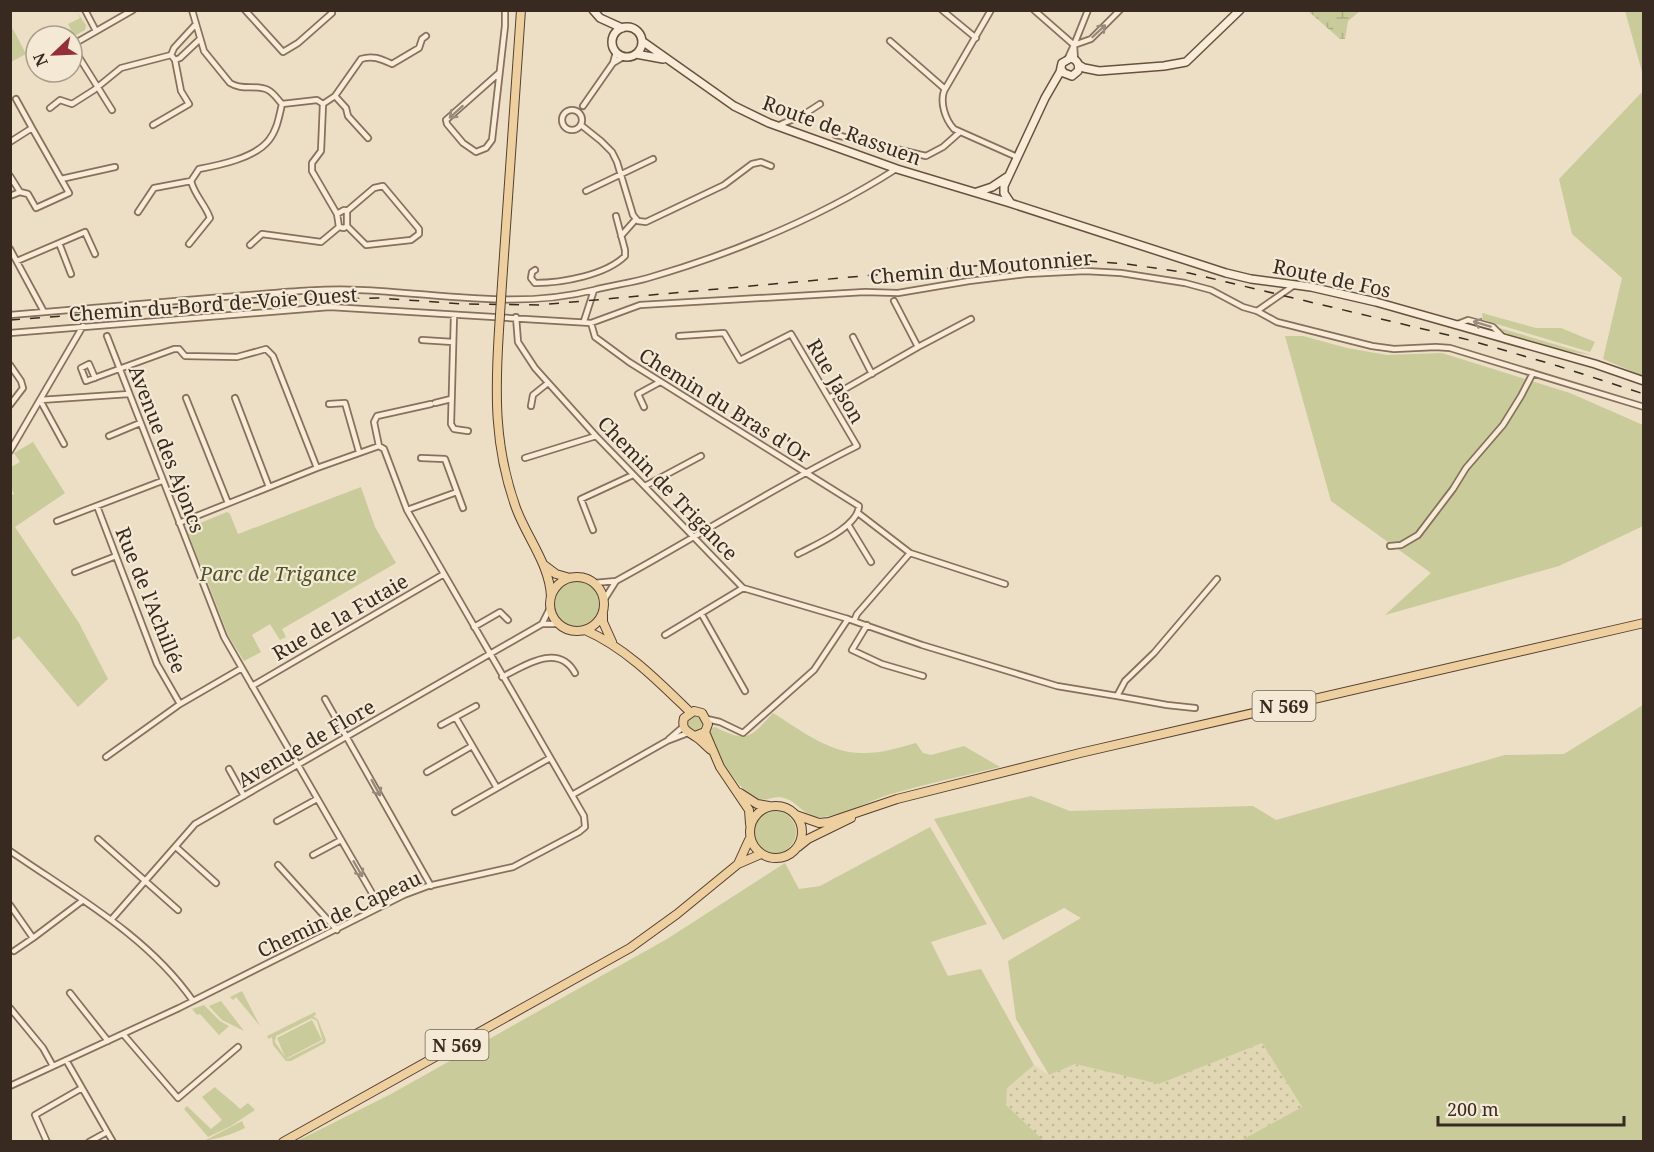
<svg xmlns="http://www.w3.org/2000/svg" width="1654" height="1152" viewBox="0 0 1654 1152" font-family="'Noto Serif',serif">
<defs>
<pattern id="farmland-dots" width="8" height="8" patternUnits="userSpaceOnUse" patternTransform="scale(1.5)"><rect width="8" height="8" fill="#e2d7b4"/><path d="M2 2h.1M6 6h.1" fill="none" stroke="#c3b99a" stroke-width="1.8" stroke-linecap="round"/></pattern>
<pattern id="wetland-marsh" width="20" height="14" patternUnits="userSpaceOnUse" patternTransform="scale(1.5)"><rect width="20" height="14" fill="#c9cb9a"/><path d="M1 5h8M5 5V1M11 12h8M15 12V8" fill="none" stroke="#adae84"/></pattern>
</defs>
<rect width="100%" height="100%" fill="#eddec6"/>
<path fill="url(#farmland-dots)" d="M1262,1043L1302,1107L1240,1141L1044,1142L1006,1105L1007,1088L1034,1065L1049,1075L1075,1064L1159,1084Z"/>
<path fill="#c9cb9a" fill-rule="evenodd" d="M76,11L86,25L85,30L74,36L68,24L80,18Z
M1625,11H1643V75Z
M13,29L26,54L11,62V30Z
M1643,91V376L1603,359L1622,278L1572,234L1559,179Z
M1482,313L1536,328H1561L1595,342L1590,352L1483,320Z
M1496,327L1591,355C1560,350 1522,346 1496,327Z
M1285,336H1303L1347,348L1387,355L1442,353L1570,393L1643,425V526L1559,566L1385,615L1431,573L1331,501Z
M33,442L65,493L15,527L79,623L108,679L78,707L19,636L11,641L10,496L14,494L11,487V467L20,462L14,453Z
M361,487L375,527L396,563L282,629L286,637L280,640L270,624L252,635L261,652L244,661L229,637L187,530L191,529V527L227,512L230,514L238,534Z
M553 603a23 23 0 1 1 46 0a23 23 0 1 1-46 0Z
M1643,705V1141H1240L1302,1107L1262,1043L1159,1084L1075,1064L1049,1075L1016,1019L1008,961L1081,918L1064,908L1003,940L934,819L1031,796L1070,811L1253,806L1276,820L1505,755L1564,754Z
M773,713C799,729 829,753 861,753C879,754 898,748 916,743L923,753L931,755L964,746L1000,767C963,776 925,784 888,795C867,802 846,815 823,817C803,819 797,798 779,797C771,797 765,802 756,798C738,791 715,751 709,733L712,728L715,727C748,743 749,739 773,713Z
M688 723a7 7 0 1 1 14 0a7 7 0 1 1-14 0Z
M754 832a21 21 0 1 1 42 0a21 21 0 1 1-42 0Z
M930,827L987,924L931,942L948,976L981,969L1034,1065L1007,1088L1006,1105L1044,1141H297L391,1094L667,939L785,863L799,889L820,886Z
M242,991L260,1026L236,997L233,1000L230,997Z
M221,1001L244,1031L222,1020L209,1006Z
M204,1005L220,1021L229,1026L219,1035L200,1014L197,1015L192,1009Z
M315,1012L316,1015L313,1016L318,1020L326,1040L325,1043L291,1061H286L273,1045L272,1037L269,1039L267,1036ZM312,1018L317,1021L323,1041L287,1059V1058L322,1040L312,1020L277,1038L285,1057L275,1042L276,1036Z
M215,1087C224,1096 233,1101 240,1109L248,1103L255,1110L231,1126L208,1137L184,1109L187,1106L211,1129L222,1120L202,1097Z
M242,1121L245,1128C231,1135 219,1138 204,1141Z"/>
<path fill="url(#wetland-marsh)" d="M1308,11H1360L1348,21L1345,39H1340Z"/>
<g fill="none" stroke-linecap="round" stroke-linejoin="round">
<defs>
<path id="street" d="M85,10L96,31
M192,10L204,51L230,83C242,91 257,84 268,90C274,93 278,100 282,104
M245,10L283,52L298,43L332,13L330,10
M942,10L976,38
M991,10L944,91C940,103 945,119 954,129L1017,157
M1034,10L1074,45
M196,24L174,48L171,55L175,60L180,58L200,39
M890,41L945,89
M72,45L133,10
M1074,45L1091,39L1120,10
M1074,45L1088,10
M72,46L112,110
M616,52L613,63L623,57
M1068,58L1074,45L1075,60
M499,73L446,120L447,124L463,143L476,152L486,148L492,140L505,26V10
M335,96L346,108L348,116L368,138
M16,99L32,128
M323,104L335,96L361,59C373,55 381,59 392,64L419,48L422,39L426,36
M323,104L321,151L312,163V171L337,214
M583,106L613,63
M50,108L60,100L72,104L94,90L121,68L171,55
M562 120a10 10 0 1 1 20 0a10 10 0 1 1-20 0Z
M153,125L189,104L181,91L175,60
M581,125L601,141L612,152L617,162L633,215L638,221L646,222L724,185L752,164L761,162L771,166
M777,126L803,115L820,104
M836,135L926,156L943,147L960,132
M10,142L32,128L69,193L36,208L28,194L20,192L10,176
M61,179L115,167
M191,181L199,169C220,165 255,158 269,140C277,130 279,117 282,104L317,100L323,104
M586,191L653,159
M10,196L20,192
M344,210L347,211V226L344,228L339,227L337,214Z
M347,211L374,188L383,186L419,229V234L411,240L366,245L347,226
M138,212L154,188L191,181C195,196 205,204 210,218L189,244
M621,236L636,219
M59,243L71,274
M250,245L262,234L321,242L339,227
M10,249L44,312
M17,261L85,232L95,254
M535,270L532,272L531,278L535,283C562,283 606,275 625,256V250L616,216
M1257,311L1293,286
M10,315C81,309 152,303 223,297C268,294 314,288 359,290C438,293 517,310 594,290
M454,315L451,424L454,429L468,431
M516,317L518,342L535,368L596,436L743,588L848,619L922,645L1057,686L1117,696L1125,681L1154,653L1217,579
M584,321L594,290C612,285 631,283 648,278C734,253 821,217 896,169
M591,323L640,305L865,292L898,293L969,281L1026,274L1085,271L1121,273L1185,283L1211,290L1243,307L1257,311L1277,322L1372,346L1394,349L1436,347L1450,348L1644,407
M1455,325L1468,320L1493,327L1505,339
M10,333L330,307L591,323L595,337L629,362L859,506C858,527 815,545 798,554
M107,336L224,637L380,907
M853,337L872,374
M422,340L453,342
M918,347L971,319
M10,365L21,381L23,388L10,405
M95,378L89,364L81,368L86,381L174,349H179L185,356L237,357L266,349L273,356L317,468
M186,398L228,503
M235,398L269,487
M829,398L918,347L894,301
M40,400L129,394
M40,400L64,444
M435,403L451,399
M329,404L345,403L359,452
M531,406L533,395L548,383
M644,407L638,394L660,382
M109,436L140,423
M10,451L83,326
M421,458L445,459L463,508
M525,458L596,436
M645,486L701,456
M97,506L157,664L180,704
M407,510L457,492
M858,513L910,553
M57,521L162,481
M179,523L317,468L379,446
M849,526L871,562
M593,530L581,499L633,475
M1390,546L1401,545L1418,535L1453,489L1466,468L1503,425L1521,396L1533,373
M75,572L116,556
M616,581C697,537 774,487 857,446L791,334L740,360L724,333L679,336
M594,583L616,581L604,600
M701,613L745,691
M854,621L857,614L910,553L1005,584
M542,624H559
M867,625L852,650L882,664L923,676
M474,627L500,612L508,620
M665,635L743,588
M502,677C524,666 558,642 575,673
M252,686L444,574
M1117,696L1167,705L1195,708
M325,699L431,886
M456,718L497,788L550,758
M707,719L720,722L743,733L814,670L848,619
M441,725L476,706
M669,739L683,727
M106,757L180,704L242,668
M229,769L244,796
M427,772L472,746
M572,795L667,741L688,733
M455,812L497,788
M277,821L317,799
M98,839L178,910
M176,847L216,883
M10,851C75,896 148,936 193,1001
M313,855L341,840
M278,865L337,930
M10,905L33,938L82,901
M111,920L195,824L542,624L550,608
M14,951L33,938
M70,993L108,1041
M10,1008L43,1048L53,1066
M123,1034L178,1098L238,1047
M66,1060L113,1142
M10,1086L179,1008L404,895L428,886L513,867L579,832L585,827L584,816L407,510L384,449L379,446L374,422L377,416L431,404
M47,1142L35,1115L82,1088
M89,1142L107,1132"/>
<path id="secondary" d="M593,10L600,18L622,28
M612 42a15 15 0 1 1 30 0a15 15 0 1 1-30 0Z
M642,41L734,106L769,123L897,169L1010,203L1226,273L1251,279L1311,287L1376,302L1595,364L1644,381
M636,54L663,59
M1079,65L1084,68L1099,71L1164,66L1186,62L1240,10
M977,192L992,187L1007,177
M1010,202L1004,193V186L1045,98L1060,72L1062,63L1071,58C1077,60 1080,64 1078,71L1072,76L1064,73L1061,69"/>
<path id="primary" d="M502,284L521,10
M499,330C495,393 494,447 516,508C527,538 550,565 551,597
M544,565L556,574L570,578
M550 604a27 27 0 1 1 54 0a27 27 0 1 1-54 0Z
M603,614V622L612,642
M585,630C626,648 658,681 690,712
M705,732L720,767L749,810L750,824
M695,736L705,732L708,724L702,713L694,711L684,718C681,730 687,731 696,737C701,740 706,746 711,750
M740,793L757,804L769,806
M750 832a26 26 0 1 1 52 0a26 26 0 1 1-52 0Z
M796,815L819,823L829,822L897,799L1080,753L1644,623
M798,847L808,839L851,818
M738,864L749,840
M283,1142L630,948L677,914L738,864L761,854"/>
</defs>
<use href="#street" stroke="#87705c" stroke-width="8"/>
<use href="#secondary" stroke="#69513f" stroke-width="10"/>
<use href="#primary" stroke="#563f30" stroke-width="10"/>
<use href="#street" stroke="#f8ecd9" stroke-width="4.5"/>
<use href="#secondary" stroke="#f8ecd9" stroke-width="7"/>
<use href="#primary" stroke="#eed0a0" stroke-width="8"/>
<path stroke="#382a20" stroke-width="1.5" stroke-dasharray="10 10" stroke-linecap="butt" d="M10,320L211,305L330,299L378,298L464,304L539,305L1008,263L1086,261L1127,264L1189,273L1469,340L1558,366L1644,394"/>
<defs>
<path id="primary-bridge" d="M499,330L502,284"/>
</defs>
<use href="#primary-bridge" stroke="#563f30" stroke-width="10" stroke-linecap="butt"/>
<use href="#primary-bridge" stroke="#eed0a0" stroke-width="8"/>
</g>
<defs><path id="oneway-shaft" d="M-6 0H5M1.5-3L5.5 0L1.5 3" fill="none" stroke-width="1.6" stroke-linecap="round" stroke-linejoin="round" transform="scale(1.5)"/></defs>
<g stroke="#988b7c">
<use href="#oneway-shaft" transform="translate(1099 31) rotate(-43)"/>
<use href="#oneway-shaft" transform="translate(456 112) rotate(138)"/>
<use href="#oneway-shaft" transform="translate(1482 324) rotate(-163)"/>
<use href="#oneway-shaft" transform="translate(376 788) rotate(61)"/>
<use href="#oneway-shaft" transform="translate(358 869) rotate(60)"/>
</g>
<g text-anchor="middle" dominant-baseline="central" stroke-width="4.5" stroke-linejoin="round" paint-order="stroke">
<g fill="#f4e9d5" stroke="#706356" stroke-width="1.5">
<rect x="1252.5" y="691" width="63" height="30" rx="4.5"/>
<rect x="425.5" y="1030" width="63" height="30" rx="4.5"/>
</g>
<g font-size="18" font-weight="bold" fill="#382a20">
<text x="1284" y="706">N 569</text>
<text x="457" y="1045">N 569</text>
</g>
<g font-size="20" fill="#382a20" stroke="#f4e9d5">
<text transform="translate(842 130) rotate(20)">Route de Rassuen</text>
<text transform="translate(981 267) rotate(-5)">Chemin du Moutonnier</text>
<text transform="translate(1332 278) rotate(12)">Route de Fos</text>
<text transform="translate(213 304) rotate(-4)">Chemin du Bord de Voie Ouest</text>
<text transform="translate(836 381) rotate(60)">Rue Jason</text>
<text transform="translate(725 405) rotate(32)">Chemin du Bras d'Or</text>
<text transform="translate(167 449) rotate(69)">Avenue des Ajoncs</text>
<text transform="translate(668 488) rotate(46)">Chemin de Trigance</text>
<text transform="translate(151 600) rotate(68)">Rue de l'Achillée</text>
<text transform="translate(340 617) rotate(-30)">Rue de la Futaie</text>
<text transform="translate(306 743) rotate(-30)">Avenue de Flore</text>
<text transform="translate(339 914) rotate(-25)">Chemin de Capeau</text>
</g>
<g font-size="20" font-style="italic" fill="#4c5427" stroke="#f4e9d5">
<text x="278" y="573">Parc de Trigance</text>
</g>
</g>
<rect width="1654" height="1152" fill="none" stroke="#382a20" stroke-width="24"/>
<g transform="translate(54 54) rotate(247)"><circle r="28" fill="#f4e9d5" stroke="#a99d8d" stroke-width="1.5"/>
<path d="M0-4.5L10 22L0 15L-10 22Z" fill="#942f37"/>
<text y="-9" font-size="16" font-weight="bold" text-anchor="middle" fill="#382a20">N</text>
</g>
<path d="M1438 1116v9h186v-9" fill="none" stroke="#382a20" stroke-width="3"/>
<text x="1447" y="1116" font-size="18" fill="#382a20" stroke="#f4e9d5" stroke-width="4.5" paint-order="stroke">200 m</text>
</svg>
